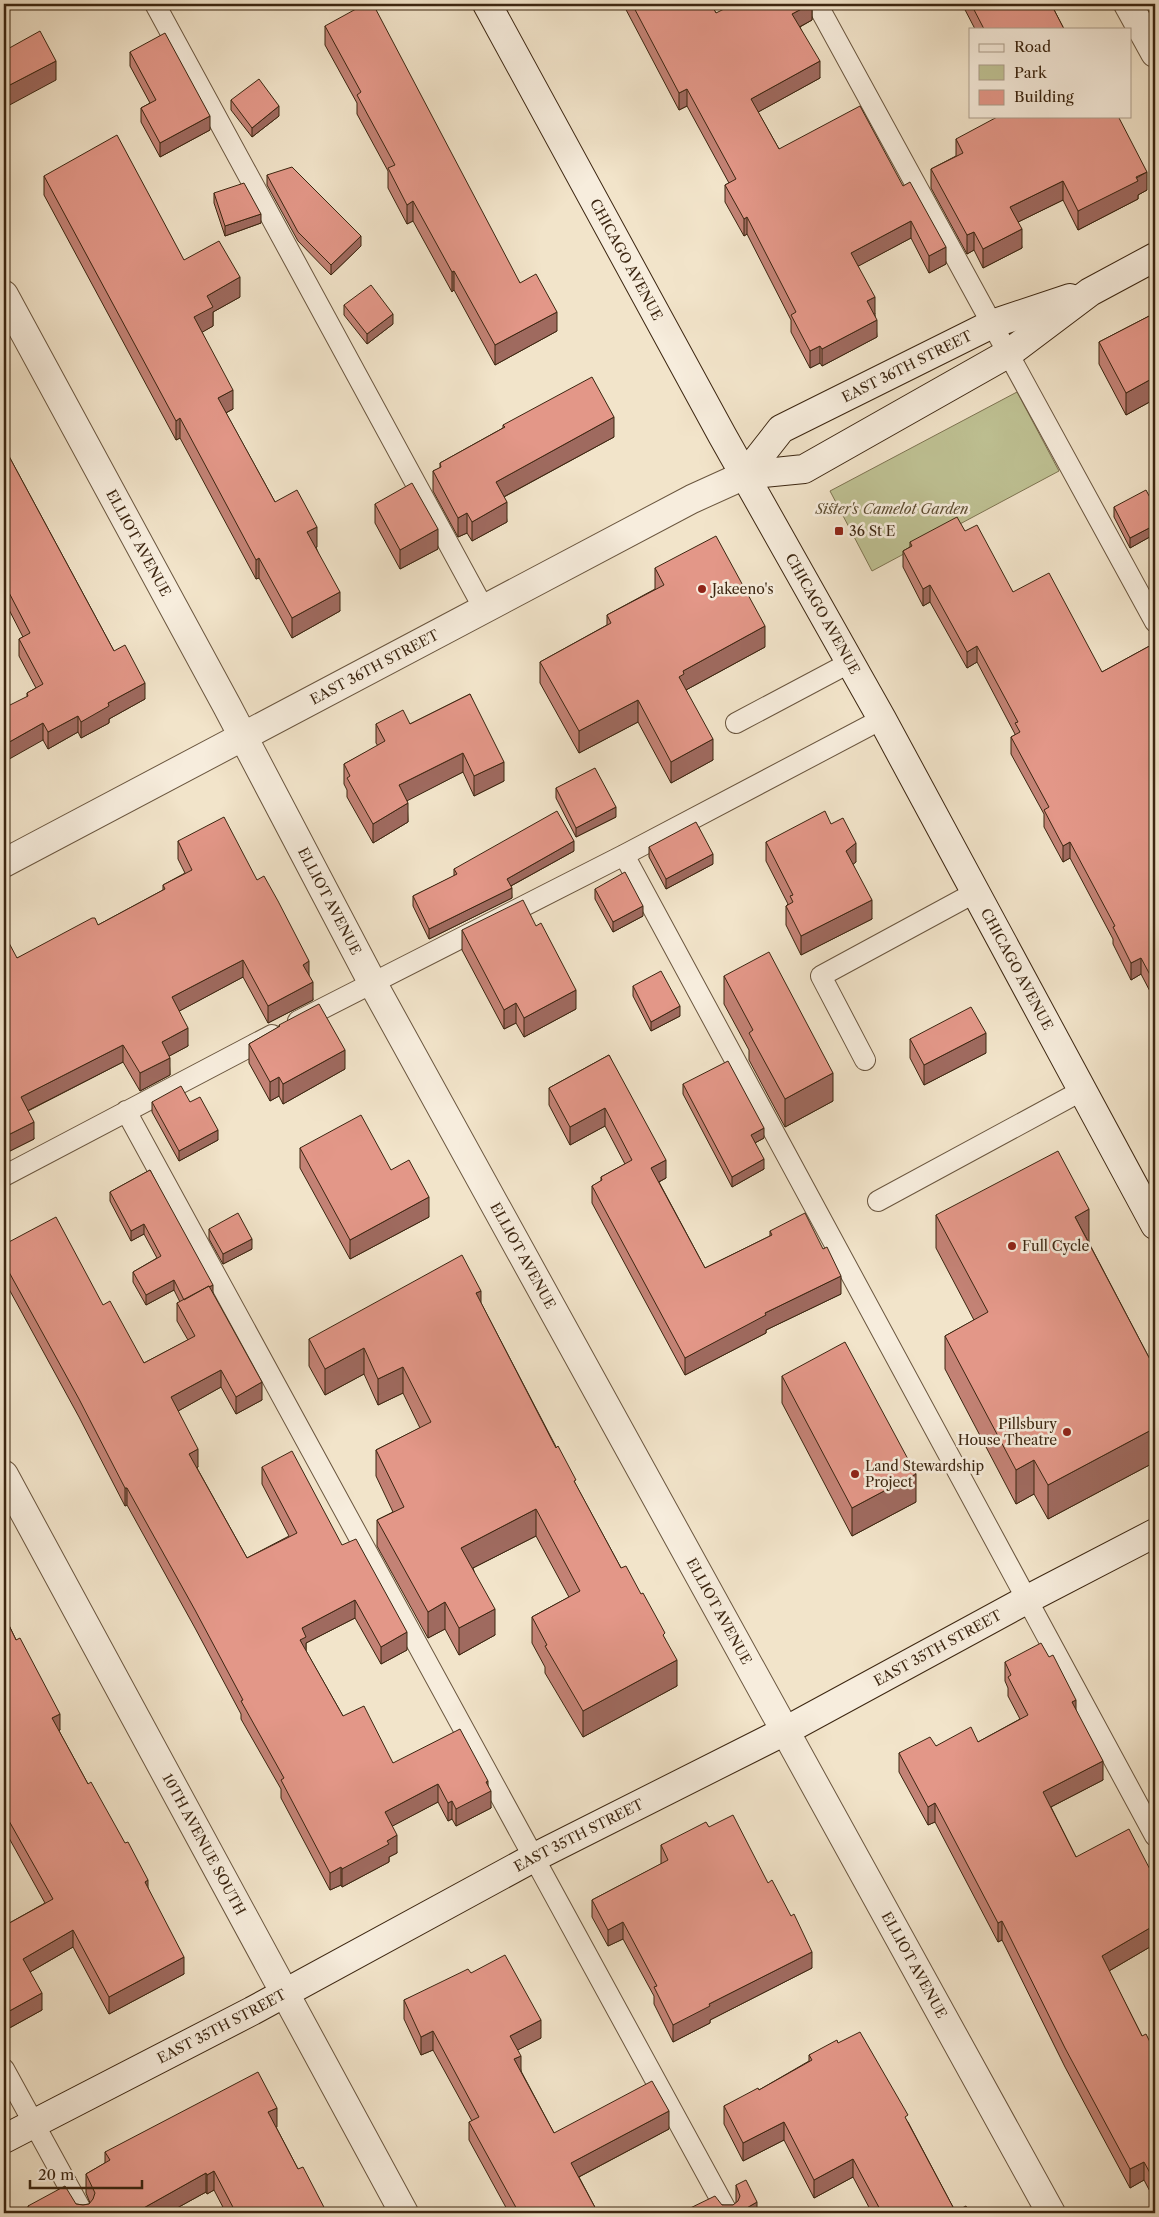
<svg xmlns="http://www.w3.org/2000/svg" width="1159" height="2217" viewBox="0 0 1159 2217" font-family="'Libre Caslon Text',serif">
<rect width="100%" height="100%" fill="#f2e4ca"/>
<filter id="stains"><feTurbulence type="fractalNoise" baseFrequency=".004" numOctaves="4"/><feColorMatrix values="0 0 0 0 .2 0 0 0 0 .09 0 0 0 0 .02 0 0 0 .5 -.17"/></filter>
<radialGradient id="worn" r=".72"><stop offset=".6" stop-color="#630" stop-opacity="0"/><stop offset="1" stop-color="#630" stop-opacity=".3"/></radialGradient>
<path fill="#bfc294" stroke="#7e7452" d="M1017,392L1059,471L872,571L830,491Z"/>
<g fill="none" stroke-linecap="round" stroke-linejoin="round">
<defs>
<path id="lane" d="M155,4L484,609
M817,4L1155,622
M736,723L851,662
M624,855L1155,1836
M298,1021L624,855L882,719
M865,1060L821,976L976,892
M126,1111L728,2213
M4,1176L272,1035
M878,1201L1083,1090
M4,2069L83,2213"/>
<g id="street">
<path d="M1128,4L1155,53"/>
<path id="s1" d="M4,295L227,706L372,982L1051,2213"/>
<path id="s2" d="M4,863L692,499L745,475"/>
<path id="s3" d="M4,1475L404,2213"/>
</g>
<g id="secondary">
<path id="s4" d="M487,4L722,435L882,719L1155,1225"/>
<path d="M745,475L804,469L1009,353L1090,292L1155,257"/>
<path id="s5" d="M745,475L781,429L992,324L1070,298"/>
<path id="s6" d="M4,2139L252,2011L533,1858L785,1731L1026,1600L1155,1533"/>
</g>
</defs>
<use href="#lane" stroke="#6a563f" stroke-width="22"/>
<use href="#street" stroke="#6a563f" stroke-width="30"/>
<use href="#secondary" stroke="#3c2611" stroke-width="30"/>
<use href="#lane" stroke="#f7eddd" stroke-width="20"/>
<use href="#street" stroke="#f7eddd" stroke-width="28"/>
<use href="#secondary" stroke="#f7eddd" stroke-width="28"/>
</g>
<path fill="#c38275" stroke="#3c2611" d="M623,4H711L716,13L812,4V20L800,27L820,78L758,112L779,149L903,186L946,264L929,273L911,238L858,266L875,314L877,337L822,366L820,363L810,368L791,332V320L747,234L744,236L725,202V185L729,183L687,106L679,110Z
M962,4H1051L1064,29H975Z
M325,26L520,283L557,331L495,365L454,290L452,292L413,221L407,224L388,188V171L357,114V103L325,45Z
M130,52L210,130L160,157L141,122V108L150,103L130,66Z
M231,100L279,116L252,137L231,110Z
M956,139L1147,190L1138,195V199L1078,230L1063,200L1018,222L1022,248L983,268L974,250L967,254L931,188V169L956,156Z
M267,175L361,246L331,275L298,241L267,185Z
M44,176L184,260L240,297L213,312V326L202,332L233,409L226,413L275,502L317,547H316L340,611L292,638L259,578L256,579L180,438L176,440L44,195Z
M214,193L261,223L225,236L214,203Z
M344,305L393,324L367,344L344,315Z
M1155,313V399L1126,415L1099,364V342Z
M503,425L614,437L504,497L507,522L472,541L467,533L458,537L433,491V471L440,468V463L503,428Z
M4,447L114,651L145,699L109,719V723L81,738L78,732L48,749L43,740L27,696V693L36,688L19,656V639L23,637L4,600Z
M375,504L438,549L400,569L375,523Z
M1114,507H1155V534L1130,548L1114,517Z
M965,531L1013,592L1102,672L1155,643V1001L1141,974L1131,980L1113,944V939L1070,858L1063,862L1044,827V814L1011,754V737L1015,735V734L977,662L967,668L930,602L923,606L903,567V551L910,547V542Z
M655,568L765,647L686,690L713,760L671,783L638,722L579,753L540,683V662L607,625V615L655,589Z
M470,694L504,781L474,796L463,772L407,800L408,822L373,843L347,797V790L344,784V764L378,746L376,743V724H410Z
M556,788L616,817L576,837L556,798Z
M831,824L856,862L853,864L872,919L801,955L786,925V906L788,904L766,861V842Z
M178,841L257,880L309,975L313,1000L268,1023L243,977L179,1011L188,1046L169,1056L170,1075L140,1091L123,1062L28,1111L34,1139L4,1154V946L17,958L98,925L163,890V885L185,873L178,859Z
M649,847L713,864L666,889L649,857Z
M574,851L511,886L512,898L429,939L413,906V896L454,876V869Z
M595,889L643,916L613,932L595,899Z
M462,930L576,1009L524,1037L516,1023L504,1029L462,950Z
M724,976L833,1101L785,1127L749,1060V1050L724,1004Z
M633,986L680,1016L651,1031L633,996Z
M279,1025L345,1069L283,1104L279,1096L270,1101L249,1063V1044L279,1027Z
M910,1039L986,1053L924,1085L910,1058Z
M609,1055L666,1178L659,1182L705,1268L770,1236V1231L841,1294L766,1330V1333L685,1375L592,1203V1186L601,1181V1177L625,1164L605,1126L570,1145L549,1105V1088Z
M683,1084L764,1138L755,1143L764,1169L732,1187L683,1094Z
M152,1102H190L218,1140L179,1161L152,1112Z
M300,1148L391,1170L429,1217L350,1259L300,1168Z
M150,1170L213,1294L262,1400L236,1414L221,1387L178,1411L198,1467L197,1468L247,1558L289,1536L262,1484V1467L342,1545L407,1650L381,1664L355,1618L306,1643V1651L343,1716L393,1763L488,1786L491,1808L456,1826L452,1819L448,1821L438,1802L392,1826L397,1853L389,1857V1862L342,1887L341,1885L330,1890L281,1798V1789L241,1719V1714L195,1628L127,1505L125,1506L79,1417L4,1280V1248L7,1247V1243L103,1305L144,1363L188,1340L177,1321V1303L180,1302L174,1290L146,1305L133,1282V1272L157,1258L144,1234L131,1241L110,1201V1192Z
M936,1215L1089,1243L1155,1369V1462L1048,1519L1034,1494L1016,1504L945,1369V1336L974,1320L936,1248Z
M209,1229L252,1249L223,1264L209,1239Z
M481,1303L576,1485L621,1568L665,1639L677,1686L583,1737L545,1673V1667L532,1643V1617L569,1597L536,1536L473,1568L495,1635L459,1655L445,1629L428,1638L377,1546V1520L393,1512L376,1476V1450L420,1428L403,1393L378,1405L364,1374L325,1395L309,1366V1339Z
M782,1376L916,1502L852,1536L782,1403Z
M1155,1572V1594L1154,1592V1573Z
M4,1615L60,1730L59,1731L88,1784L148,1888L184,1974L109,2014L73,1947L30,1972L42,2010L4,2031V1926L45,1903L4,1829Z
M1005,1662L1076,1710L1103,1780L1051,1807L1076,1857L1155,1879V1944L1109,1971L1142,2036L1150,2042L1155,2039V2201L1144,2180L1130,2188L1065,2067L1002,1940L998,1942L935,1822L928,1825L899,1772V1753L936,1746L978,1742L1020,1719L1008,1696V1688L1005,1681Z
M709,1827L812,1968L710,2020V2023L673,2042L654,2004V1996L623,1939L608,1946L592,1917V1900L661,1864V1845Z
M471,1973L541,2038L517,2050L521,2071L554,2133L669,2129L579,2177L598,2213H509L469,2140V2122L472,2121L433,2050L421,2055L404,2019V2000Z
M838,2043L908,2122L954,2209L956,2211L970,2213H872L853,2177L814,2198L784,2140L743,2161L724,2124V2106L759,2090L809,2061V2055Z
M276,2127L298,2169L327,2213H226L214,2190L207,2194L206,2192L168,2213H28V2206L76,2204L83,2205L89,2204L90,2203L86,2193V2174L105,2163V2152L277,2127Z
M736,2185L757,2213L722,2205H733L736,2203Z"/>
<path fill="#9f6a5f" stroke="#3c2611" d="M811,4H812V20L792,31V14Z
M56,61V80L4,108V88Z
M820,61V78L751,116V99Z
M687,89V106L679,110V93Z
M279,106V116L252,137V128Z
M210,116V130L160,157V143Z
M1147,172V190L1138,195V199L1078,230V211Z
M1063,181V200L1010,226V207Z
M413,201V221L407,224V205Z
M261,214V223L225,236V226Z
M747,217V234L744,236V219Z
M911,221V238L851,270V253Z
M1022,229V248L983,268V249Z
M974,232V250L967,254V235Z
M361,236V246L331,275V265Z
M946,247V264L929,273V256Z
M454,271V290L452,292V272Z
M240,277V297L213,312V326L194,337V317L207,296Z
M875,297V314L867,318V301Z
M557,312V331L495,365V345Z
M393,314V324L367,344V334Z
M877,320V337L822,366V349Z
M820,346V363L810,368V351Z
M1155,377V399L1126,415V393Z
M233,390V409L218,417V398Z
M614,417V437L496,501V482Z
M180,418V438L176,440V421Z
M507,502V522L472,541V522Z
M467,513V533L458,537V518Z
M1155,525V534L1130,548V538Z
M317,527V547L307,552V532Z
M438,529V549L400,569V550Z
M259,558V578L256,579V560Z
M930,585V602L923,606V589Z
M340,592V611L292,638V618Z
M765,626V647L684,691L679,677L683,671Z
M977,646V662L967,668V652Z
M145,683V699L109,719V723L81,738V722L108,703Z
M638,700V722L579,753V731Z
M78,716V732L48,749V732Z
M43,723V740L4,762V745Z
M713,739V760L671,783V762Z
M463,753V772L399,805V785Z
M504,762V781L474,796V776Z
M408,803V822L373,843V824Z
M616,807V817L576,837V828Z
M574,841V851L507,888V879Z
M1070,842V858L1063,862V846Z
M856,843V862L846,870V851Z
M713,854V864L666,889V879Z
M512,888V898L429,939V929Z
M872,900V919L801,955V936Z
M643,906V916L613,932V922Z
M1141,958V974L1131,980V963Z
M243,960V977L172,1015V997Z
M309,961V979L303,965Z
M313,982V1000L268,1023V1006Z
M576,990V1009L524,1037V1018Z
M516,1003V1023L504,1029V1010Z
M680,1006V1016L651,1031V1022Z
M188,1028V1046L162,1060V1042Z
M986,1033V1053L924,1085V1065Z
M123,1045V1062L21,1114V1097Z
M345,1050V1069L283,1104V1084Z
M170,1058V1075L140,1091V1073Z
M833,1073V1101L785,1127V1099Z
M279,1077V1096L270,1101V1082Z
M605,1108V1126L570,1145V1127Z
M34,1122V1139L4,1154V1137Z
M764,1128V1138L751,1145V1135Z
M218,1130V1140L179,1161V1151Z
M764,1159V1169L732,1187V1177Z
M666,1160V1178L651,1186V1168Z
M429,1197V1217L350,1259V1240Z
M1089,1209V1243L1075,1217Z
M144,1224V1234L131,1241V1231Z
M252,1239V1249L223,1264V1254Z
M841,1276V1294L766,1330V1333L685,1375V1358L765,1313Z
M174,1280V1290L146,1305V1295Z
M213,1285V1295L184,1300Z
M481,1291V1317L476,1293Z
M364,1348V1374L325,1395V1369Z
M403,1367V1393L378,1405V1379Z
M221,1370V1387L171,1415V1397Z
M262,1382V1400L236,1414V1397Z
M1155,1428V1462L1048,1519V1485Z
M198,1449V1467L189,1472V1454Z
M1034,1460V1494L1016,1504V1470Z
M916,1474V1502L852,1536V1508Z
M125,1488H127V1505L125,1506Z
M536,1509V1536L461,1574V1548Z
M355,1600V1618L306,1643V1654L300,1640L302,1628Z
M445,1602V1629L428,1638V1612Z
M495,1609V1635L459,1655V1628Z
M407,1632V1650L381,1664V1647Z
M677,1660V1686L583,1737V1711Z
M1076,1700V1719L1072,1702Z
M60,1714V1730L52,1735V1718Z
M1103,1761V1780L1043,1811V1792Z
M488,1781V1792L491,1791V1808L456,1826V1809Z
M438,1784V1802L385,1830V1812Z
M452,1801V1819L448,1821V1803Z
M935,1803V1822L928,1825V1807Z
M397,1835V1853L389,1857V1862L342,1887V1869L387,1841Z
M341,1867V1885L330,1890V1873Z
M148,1880V1897L145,1882Z
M1002,1921V1940L998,1942V1923Z
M623,1922V1939L608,1946V1930Z
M1155,1925V1944L1102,1975V1956Z
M73,1930V1947L23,1976V1959Z
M812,1952V1968L710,2020V2023L673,2042V2025L709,2004Z
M184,1957V1974L109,2014V1997Z
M42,1993V2010L4,2031V2014Z
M541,2020V2038L510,2054V2036Z
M433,2031V2050L421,2055V2037Z
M521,2056V2074L514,2059Z
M277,2108V2127L268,2132V2112Z
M669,2111V2129L571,2181V2163Z
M784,2122V2140L743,2161V2143Z
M853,2159V2177L814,2198V2180Z
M1144,2162V2180L1130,2188V2169Z
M214,2171V2190L207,2194V2175Z
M206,2173V2192L168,2213H140V2210Z
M757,2202V2213H738Z"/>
<path fill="#e39788" stroke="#3c2611" d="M365,4H373L520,283L536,274L557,312L495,345L454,271L452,272L413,201L407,205L388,168L395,165L357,95L361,92L325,26Z
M632,4H711L716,13L734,4H811L792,14L820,61L751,99L779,149L860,106L903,186L910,182L946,247L929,256L911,221L851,253L875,297L867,301L877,320L822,349L820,346L810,351L791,315L796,312L747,217L744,219L725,185L736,179L687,89L679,93Z
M971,4H1051L1064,29H984Z
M40,31L56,61L4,88V51Z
M165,33L210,116L160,143L141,108L156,100L130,52Z
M259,79L279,106L252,128L231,100Z
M999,116H1118L1147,172L1136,177L1138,181L1078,211L1063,181L1010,207L1022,229L983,249L974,232L967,235L931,169L963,153L956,139Z
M117,135L184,260L219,241L240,277L207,296L213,307L194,317L233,390L218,398L275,502L297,490L317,527L307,532L340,592L292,618L259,558L256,560L180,418L176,421L44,176Z
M292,167L361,236L331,265L298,232L267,175Z
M244,183L261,214L225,226L214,193Z
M371,285L393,314L367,334L344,305Z
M1155,313V377L1126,393L1099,342Z
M592,377L614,417L496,482L507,502L472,522L467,513L458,518L433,471L441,467L440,463L505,427L503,425Z
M4,447L114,651L125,645L145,683L108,703L109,706L81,722L78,716L48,732L43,723L4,745V708L28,696L27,693L43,684L19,639L30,633L4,583Z
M412,483L438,529L400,550L375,504Z
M1146,490L1155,507V525L1130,538L1114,507Z
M957,517L965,531L977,525L1013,592L1049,573L1102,672L1155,643V984L1141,958L1131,963L1113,927L1115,926L1070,842L1063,846L1044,810L1049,807L1011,737L1020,732L1015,723L1018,722L977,646L967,652L930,585L923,589L903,551L912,546L910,542Z
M716,536L765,626L683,671L684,674L679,677L713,739L671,762L638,700L579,731L540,662L611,623L607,615L664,585L655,568Z
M470,694L504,762L474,776L463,753L399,785L408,803L373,824L347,778L350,776L344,764L385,741L376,724L403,710L410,724Z
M595,768L616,807L576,828L556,788Z
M557,811L574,841L507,879L512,888L429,929L413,896L457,874L454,869Z
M825,811L831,824L843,818L856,843L846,851L872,900L801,936L786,906L793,902L790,896L793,895L766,842Z
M224,817L257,880L264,876L278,901L309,961L303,965L313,982L268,1006L243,960L172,997L188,1028L162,1042L170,1058L140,1073L123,1045L21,1097L34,1122L4,1137V946L9,943L17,958L92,918H95L98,925L165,889L163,885L192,870L178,841Z
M696,822L713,854L666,879L649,847Z
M625,872L643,906L613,922L595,889Z
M523,900L536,926L541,923L576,990L524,1018L516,1003L504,1010L462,930Z
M769,952L833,1073L785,1099L749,1033L753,1030L724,976Z
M661,971L680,1006L651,1022L633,986Z
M319,1004L345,1050L283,1084L279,1077L270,1082L249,1044L280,1026L279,1025Z
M971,1007L986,1033L924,1065L910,1039Z
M609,1055L666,1160L651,1168L705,1268L772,1235L770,1231L805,1213L823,1249L827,1247L841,1276L765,1313L766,1315L685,1358L592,1186L602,1180L601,1177L632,1160L605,1108L570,1127L549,1088Z
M728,1061L764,1128L751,1135L764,1159L732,1177L683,1084Z
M181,1086L190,1102L200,1097L218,1130L179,1151L152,1102Z
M361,1115L391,1170L409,1160L429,1197L350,1240L300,1148Z
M1058,1151L1089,1209L1075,1217L1155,1369V1428L1048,1485L1034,1460L1016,1470L945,1336L988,1312L936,1215Z
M150,1170L213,1285L209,1287V1286L184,1300L174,1280L146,1295L133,1272L161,1256L144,1224L131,1231L110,1192Z
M238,1213L252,1239L223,1254L209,1229Z
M56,1217L103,1305L110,1301L144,1363L195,1336L177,1303L209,1286L262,1382L236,1397L221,1370L171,1397L198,1449L189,1454L247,1558L297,1533L262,1467L292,1451L342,1545L356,1539L407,1632L381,1647L355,1600L302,1628L306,1637L300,1640L343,1716L364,1706L393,1763L460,1729L488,1781L486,1782L491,1791L456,1809L452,1801L448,1803L438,1784L385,1812L397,1835L387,1841L389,1844L342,1869L341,1867L330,1873L281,1780L284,1778L241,1701L243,1700L195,1610L127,1488H125L79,1399L4,1263V1248L8,1246L7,1243Z
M462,1255L481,1291L476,1293L556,1448L558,1446L576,1480L574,1481L621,1568L626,1566L641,1594L643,1593L665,1633L663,1635L677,1660L583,1711L545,1646L547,1645L532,1617L580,1591L536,1509L461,1548L495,1609L459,1628L445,1602L428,1612L377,1520L404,1507L376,1450L431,1422L403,1367L378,1379L364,1348L325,1369L309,1339Z
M845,1342L916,1474L852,1508L782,1376Z
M4,1615L16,1640L20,1638L60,1714L52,1718L88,1784L91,1782L125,1843L128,1842L148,1880L145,1882L184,1957L109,1997L73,1930L23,1959L42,1993L4,2014V1926L53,1899L4,1812Z
M1041,1643L1049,1657L1053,1655L1076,1700L1072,1702L1103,1761L1043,1792L1076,1857L1129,1829L1155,1879V1925L1102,1956L1142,2036L1146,2034L1150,2042L1155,2039V2182L1144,2162L1130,2169L1065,2048L1002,1921L998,1923L935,1803L928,1807L899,1753L930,1737L936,1746L971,1727L978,1742L1028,1715L1008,1677L1011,1675L1005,1662Z
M733,1815L768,1883L772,1880L791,1916L794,1914L812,1952L709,2004L710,2006L673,2025L654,1987L657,1986L623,1922L608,1930L592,1900L668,1860L661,1845L706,1822L709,1827Z
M505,1955L541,2020L510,2036L521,2056L514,2059L554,2133L652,2081L669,2111L571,2163L598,2213H519L469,2122L479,2117L433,2031L421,2037L404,2000L468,1969L471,1973Z
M860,2032L908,2115L905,2117L954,2209L956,2211L966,2206L970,2213H882L853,2159L814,2180L784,2122L743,2143L724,2106L758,2088L759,2090L812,2060L809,2055L837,2040L838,2043Z
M258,2072L277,2108L268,2112L298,2169L303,2167L327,2213H236L214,2171L207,2175L206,2173L140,2210L142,2213H32L28,2206L65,2186L76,2204L83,2205L89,2204L93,2199L95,2193L86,2174L110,2160L105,2152Z
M746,2180L757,2202L738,2213H680L715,2196L722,2205H733L738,2201L740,2196L736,2185Z"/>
<g fill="#8f2418" stroke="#f7eddd" stroke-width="2">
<rect x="834" y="526" width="10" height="10" rx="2.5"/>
<circle cx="702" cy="589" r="5"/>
<circle cx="1012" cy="1246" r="5"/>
<circle cx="1067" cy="1432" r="5"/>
<circle cx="855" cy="1474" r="5"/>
</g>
<g text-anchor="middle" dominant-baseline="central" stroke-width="5" stroke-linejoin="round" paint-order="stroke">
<g font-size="14" fill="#3c2611" stroke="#f7eddd">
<text stroke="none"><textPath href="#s4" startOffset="291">CHICAGO AVENUE</textPath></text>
<text stroke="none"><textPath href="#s5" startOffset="199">EAST 36TH STREET</textPath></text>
<text stroke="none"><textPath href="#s1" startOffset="282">ELLIOT AVENUE</textPath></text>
<text stroke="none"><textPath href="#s4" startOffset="696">CHICAGO AVENUE</textPath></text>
<text stroke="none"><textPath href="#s2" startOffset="419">EAST 36TH STREET</textPath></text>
<text stroke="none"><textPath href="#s1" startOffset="688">ELLIOT AVENUE</textPath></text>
<text stroke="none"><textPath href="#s4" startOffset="1101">CHICAGO AVENUE</textPath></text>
<text stroke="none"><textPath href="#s1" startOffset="1092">ELLIOT AVENUE</textPath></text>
<text stroke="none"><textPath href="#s1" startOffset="1498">ELLIOT AVENUE</textPath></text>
<text stroke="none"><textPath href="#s6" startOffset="1055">EAST 35TH STREET</textPath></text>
<text stroke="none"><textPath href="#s6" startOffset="650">EAST 35TH STREET</textPath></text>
<text stroke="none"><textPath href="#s3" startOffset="420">10TH AVENUE SOUTH</textPath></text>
<text stroke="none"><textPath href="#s1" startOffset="1902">ELLIOT AVENUE</textPath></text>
<text stroke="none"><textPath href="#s6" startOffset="245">EAST 35TH STREET</textPath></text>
</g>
<g font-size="14" font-style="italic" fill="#5d4d32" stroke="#f7eddd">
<text x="892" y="509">Sister's Camelot Garden</text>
</g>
<g font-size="14" fill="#3c2611" stroke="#f7eddd" text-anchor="start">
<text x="849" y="531">36 St E</text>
<text x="712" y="589">Jakeeno's</text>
<text x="1022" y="1246">Full Cycle</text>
<text x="1057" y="1424" text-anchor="end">Pillsbury<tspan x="1057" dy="16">House Theatre</tspan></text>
<text x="865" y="1466">Land Stewardship<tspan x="865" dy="16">Project</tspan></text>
</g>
</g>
<rect width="1159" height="2217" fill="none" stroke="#f2e4ca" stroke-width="20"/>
<rect x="5" y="5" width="1149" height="2207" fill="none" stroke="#3c2611" stroke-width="2.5"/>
<rect x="10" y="10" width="1139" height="2197" fill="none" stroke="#3c2611"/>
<rect x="969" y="28" width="162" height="90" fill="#f7eddd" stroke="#ac9d8b"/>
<rect x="979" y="44" width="25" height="8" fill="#f7eddd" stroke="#ac9d8b"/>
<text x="1014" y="52" font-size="15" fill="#3c2611">Road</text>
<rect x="979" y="65" width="25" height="15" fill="#bfc294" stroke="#ac9d8b"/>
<text x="1014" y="78" font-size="15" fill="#3c2611">Park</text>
<rect x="979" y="90" width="25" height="15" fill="#e39788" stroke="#ac9d8b"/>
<text x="1014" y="102" font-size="15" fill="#3c2611">Building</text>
<path d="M30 2180v8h112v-8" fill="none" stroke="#3c2611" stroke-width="2.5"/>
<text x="38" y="2180" font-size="15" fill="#3c2611" stroke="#f7eddd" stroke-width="4" paint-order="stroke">20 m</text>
<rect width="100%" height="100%" filter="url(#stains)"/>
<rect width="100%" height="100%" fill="url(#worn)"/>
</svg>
